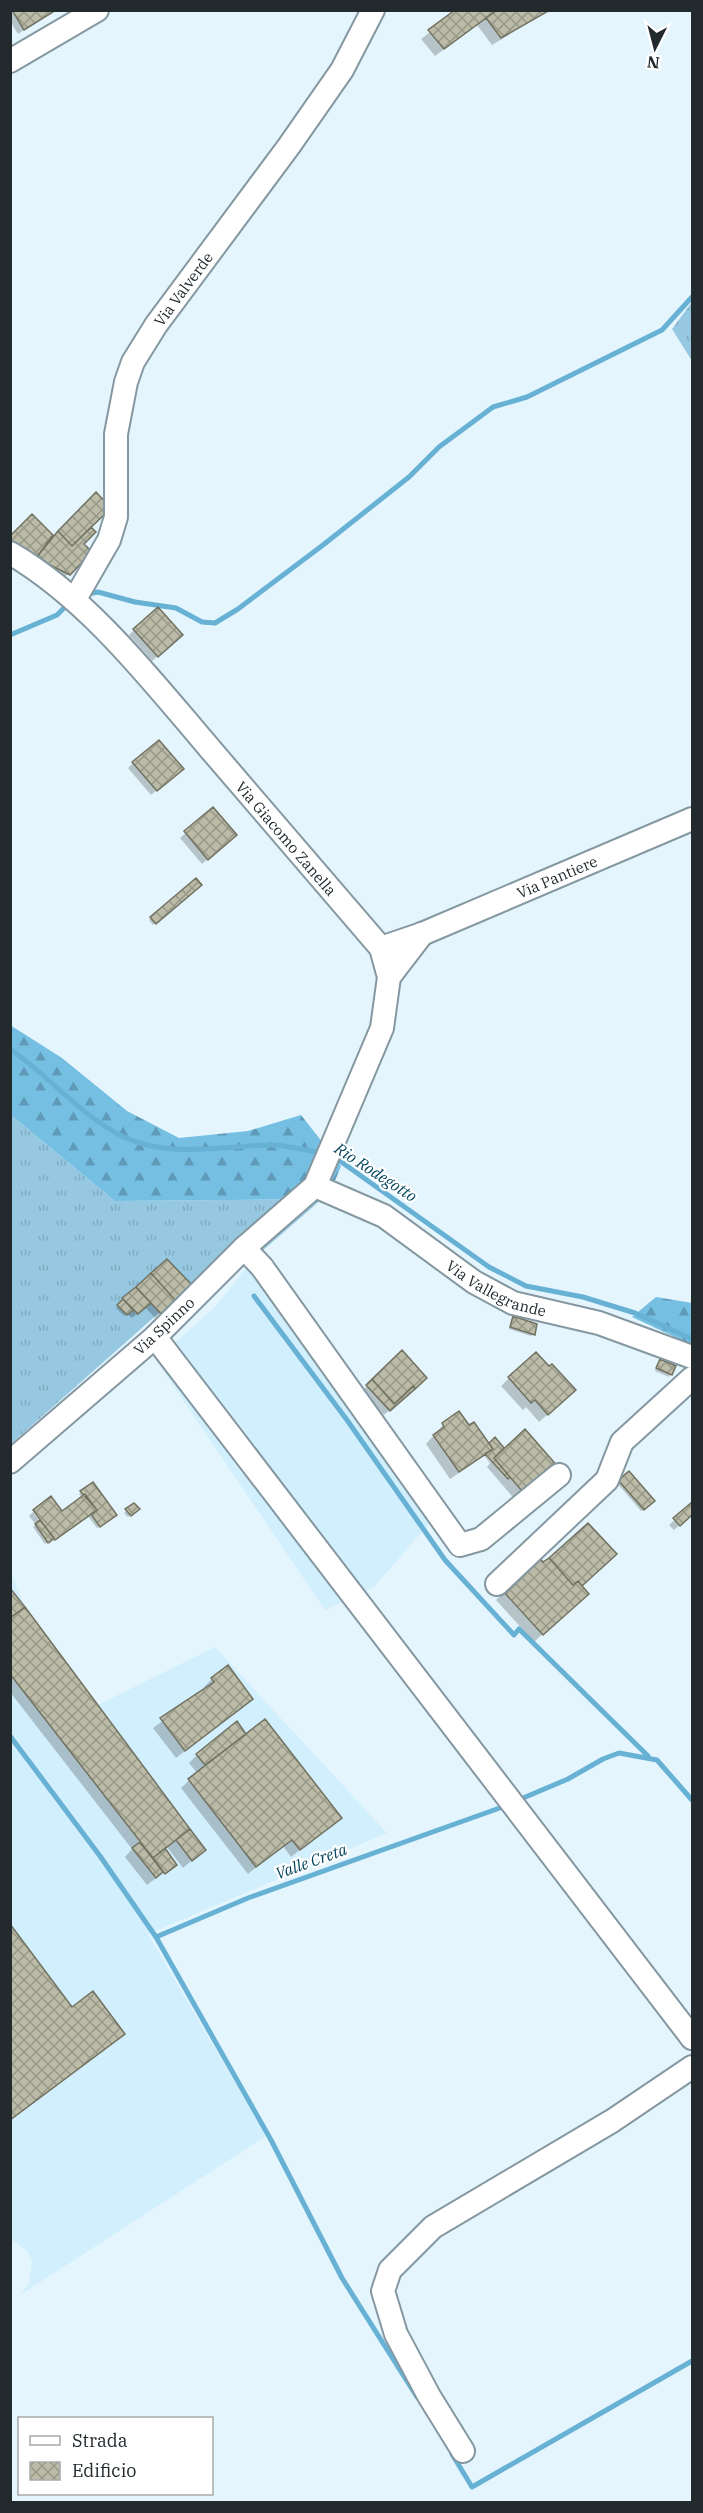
<svg xmlns="http://www.w3.org/2000/svg" width="703" height="2513" viewBox="0 0 703 2513" font-family="'IBM Plex Serif',serif">
<defs>
<pattern id="grass-tufts" width="24" height="20" patternUnits="userSpaceOnUse" patternTransform="scale(1.5)"><rect width="24" height="20" fill="#96c8e1"/><path d="M3 7l-1-3M5 7V3M7 7l1-3M15 17l-1-3M17 17v-4M19 17l1-3" fill="none" stroke="#81acc1"/></pattern>
<pattern id="forest-firs" width="22" height="20" patternUnits="userSpaceOnUse" patternTransform="scale(1.5)"><rect width="22" height="20" fill="#74bfe2"/><path d="M5 1l3.5 6h-7zM16 11l3.5 6h-7z" fill="#5f9bb8"/></pattern>
<pattern id="building-cross-hatch" width="8" height="8" patternUnits="userSpaceOnUse" patternTransform="scale(1.5)"><rect width="8" height="8" fill="#bbbba8"/><path d="M0 0l8 8M0 8l8-8" fill="none" stroke="#989889"/></pattern>
</defs>
<rect width="100%" height="100%" fill="#e4f5fd"/>
<path fill="#d2effd" d="M254,1258L440,1511L374,1587L325,1610L156,1360L217,1305Z
M10,1571L25,1607L98,1705L215,1647L387,1833L148,1934L266,2136L20,2295L29,2283L32,2261L27,2251L10,2238Z"/>
<path fill="url(#grass-tufts)" d="M692,302V361L672,329Z
M11,1115L115,1201L322,1199L254,1258L195,1281L11,1444Z"/>
<path fill="url(#forest-firs)" d="M10,1025L62,1058L127,1111L179,1138L248,1131L301,1115L341,1166L332,1188L322,1199L115,1201L11,1115Z
M656,1297L692,1303V1345L632,1317Z"/>
<path fill="#0003" fill-rule="evenodd" d="M10,10H50L51,12L18,34L10,21Z
M458,10H550L492,45L477,25L435,56L421,39Z
M32,516L53,537L89,527L82,544L90,552L63,579L32,563Z
M134,630L176,640L152,661L129,635Z
M133,763L176,774L151,795L128,768Z
M213,809L230,840L202,864L180,838Z
M196,880L200,885L153,925L149,920Z
M167,1261L189,1285L155,1318L145,1307L132,1318L127,1314L124,1316L116,1308L123,1300Z
M513,1318L533,1334L531,1336L509,1329Z
M402,1352L420,1383L384,1415L362,1391Z
M660,1361L674,1367L669,1377L655,1371Z
M549,1368L566,1398L539,1422L526,1407L523,1410L501,1386L509,1378Z
M459,1413L469,1427L488,1445L495,1439L498,1456L557,1468L518,1503L487,1467L490,1463L484,1456L450,1479L426,1444L443,1425ZM482,1449L493,1460L491,1462L480,1451Z
M628,1473L653,1501L641,1511L617,1483Z
M81,1492L113,1517L97,1528L88,1516L49,1544L48,1542L45,1544L33,1527L36,1525L29,1516L33,1512L44,1527L83,1498L79,1494Z
M692,1504V1514L674,1530L669,1525Z
M138,1509L128,1517L124,1513L126,1511Z
M580,1586L579,1601L534,1642L496,1600L504,1592Z
M10,1590L204,1850L183,1868L167,1847L164,1849L175,1864L147,1885L125,1857L132,1849L10,1692Z
M212,1679L251,1699L176,1758L153,1728L206,1689L204,1687Z
M246,1736L340,1818L291,1857L283,1846L248,1874L181,1788L197,1773L189,1763L197,1755Z
M10,1927L71,2009L124,2034L10,2121Z"/>
<g fill="none" stroke-linecap="round" stroke-linejoin="round">
<path stroke="#67b1d4" stroke-width="5" d="M87,594L98,592L135,602L176,608L202,622L215,623L238,609L323,545L409,477L439,447L493,407L527,397L662,330L692,297
M10,635L57,615L69,603
M10,1049C49,1076 79,1114 122,1136C168,1159 220,1146 270,1145C288,1145 306,1151 324,1153
M333,1156L489,1267L526,1286L583,1297L635,1313L692,1339
M254,1296L347,1420L445,1560L514,1635L519,1629L648,1756
M10,1736L100,1856L156,1937L271,2140L342,2278L417,2397
M516,1801L568,1779L603,1759L619,1753L657,1760L692,1800
M156,1937L248,1898L508,1805
M452,2454L472,2487L692,2361"/>
</g>
<path fill="url(#building-cross-hatch)" stroke="#727261" stroke-width="1.5" d="M12,10H52L53,12L24,30Z
M455,10H497L444,49L428,30Z
M497,10H550L501,38L486,18Z
M96,492L111,508L72,546L58,531Z
M32,514L53,535L36,558L10,544V536Z
M91,527L96,532L84,544L92,552L70,575L36,558L58,531L72,546Z
M158,607L183,635L158,657L133,629Z
M159,740L184,769L157,791L132,762Z
M213,807L237,835L208,860L184,831Z
M196,878L202,885L156,924L150,917Z
M167,1259L192,1285L175,1300L151,1273Z
M151,1273L175,1300L161,1314L136,1287Z
M136,1287L151,1303L138,1314L122,1298Z
M123,1299L133,1310L127,1315L117,1305Z
M513,1316L537,1324L535,1335L510,1327Z
M402,1350L427,1378L415,1389L413,1386L394,1404L372,1379Z
M536,1352L549,1366L552,1364L576,1390L548,1415L535,1400L531,1403L508,1377Z
M660,1359L676,1366L672,1375L656,1368Z
M372,1379L394,1404L413,1386L415,1389L390,1411L366,1385Z
M459,1411L469,1425L474,1422L493,1449L459,1472L433,1435L444,1427L442,1423Z
M525,1429L559,1468L527,1497L494,1458Z
M495,1437L504,1448L494,1458L510,1477L508,1479L485,1454L493,1449L489,1443Z
M629,1471L655,1501L644,1510L618,1480Z
M93,1482L117,1515L100,1527L91,1514L97,1510L80,1491Z
M85,1494L97,1510L55,1540L33,1510L51,1496L62,1511Z
M692,1502V1515L680,1526L673,1518Z
M134,1503L140,1509L131,1516L125,1509Z
M40,1520L54,1538L48,1543L35,1524Z
M588,1523L617,1554L582,1586L578,1581L573,1585L549,1558Z
M540,1558L543,1562L549,1558L573,1585L578,1581L589,1594L543,1635L503,1591Z
M10,1588L25,1607L10,1618Z
M25,1607L190,1829L153,1858L10,1674V1618Z
M228,1665L253,1699L185,1751L160,1718L214,1682L211,1678Z
M265,1719L342,1818L300,1850L292,1840L256,1867L188,1779Z
M237,1721L246,1734L205,1765L196,1754Z
M190,1829L206,1850L192,1861L176,1840Z
M140,1842L163,1872L156,1878L132,1848Z
M165,1848L177,1865L165,1874L153,1858Z
M10,1924L72,2007L93,1991L125,2034L10,2120Z"/>
<g fill="none" stroke-linecap="round" stroke-linejoin="round">
<defs>
<g id="minor">
<path d="M10,61L97,10"/>
<path id="s1" d="M10,553C89,599 152,681 211,750C267,816 324,882 381,948L389,977L382,1028L315,1186L244,1248L155,1337L10,1462"/>
<path id="s2" d="M75,599L109,540L116,517V434L126,382L133,362L156,325L289,146L342,70L373,10"/>
<path id="s3" d="M381,948L422,934L692,819"/>
<path d="M389,977L422,934"/>
<path id="s4" d="M315,1186L384,1216L474,1282L513,1303L599,1323L692,1357"/>
<path d="M244,1248L262,1267L460,1545L481,1539L559,1475"/>
<path d="M155,1337L692,2038"/>
<path d="M497,1584L607,1480L622,1442L692,1378"/>
<path d="M463,2451L429,2396L396,2334L383,2291L390,2270L433,2227L612,2121L692,2067"/>
</g>
</defs>
<use href="#minor" stroke="#8598a1" stroke-width="26"/>
<use href="#minor" stroke="#fff" stroke-width="22"/>
</g>
<g text-anchor="middle" dominant-baseline="central" stroke-width="4.5" stroke-linejoin="round" paint-order="stroke">
<g font-size="15" fill="#222a2e" stroke="#fff">
<text stroke="none"><textPath href="#s2" startOffset="338">Via Valverde</textPath></text>
<text stroke="none"><textPath href="#s1" startOffset="399">Via Giacomo Zanella</textPath></text>
<text stroke="none"><textPath href="#s3" startOffset="190">Via Pantiere</textPath></text>
<text stroke="none"><textPath href="#s4" startOffset="210">Via Vallegrande</textPath></text>
<text transform="translate(164 1326) rotate(-43)">Via Spinno</text>
</g>
<g font-size="16" font-style="italic" fill="#02455d" stroke="#fff">
<text transform="translate(376 1172) rotate(33)">Rio Rodegotto</text>
<text transform="translate(311 1861) rotate(-20)">Valle Creta</text>
</g>
</g>
<rect width="703" height="2513" fill="none" stroke="#222a2e" stroke-width="24"/>
<rect x="18" y="2417" width="195" height="78" fill="#ffffff" stroke="#a7aaab" stroke-width="1.5"/>
<rect x="30" y="2436" width="30" height="9" fill="#ffffff" stroke="#a7aaab" stroke-width="1.5"/>
<text x="72" y="2447" font-size="18" fill="#222a2e">Strada</text>
<rect x="30" y="2462" width="30" height="18" fill="url(#building-cross-hatch)" stroke="#a7aaab" stroke-width="1.5"/>
<text x="72" y="2477" font-size="18" fill="#222a2e">Edificio</text>
<g transform="translate(655 48) rotate(186)" stroke="#ffffff" stroke-width="4.5" paint-order="stroke">
<path d="M0-4.5L10 22L0 15L-10 22Z" fill="#222a2e"/>
<text y="-9" font-size="16" font-weight="bold" text-anchor="middle" fill="#222a2e">N</text>
</g>
</svg>
